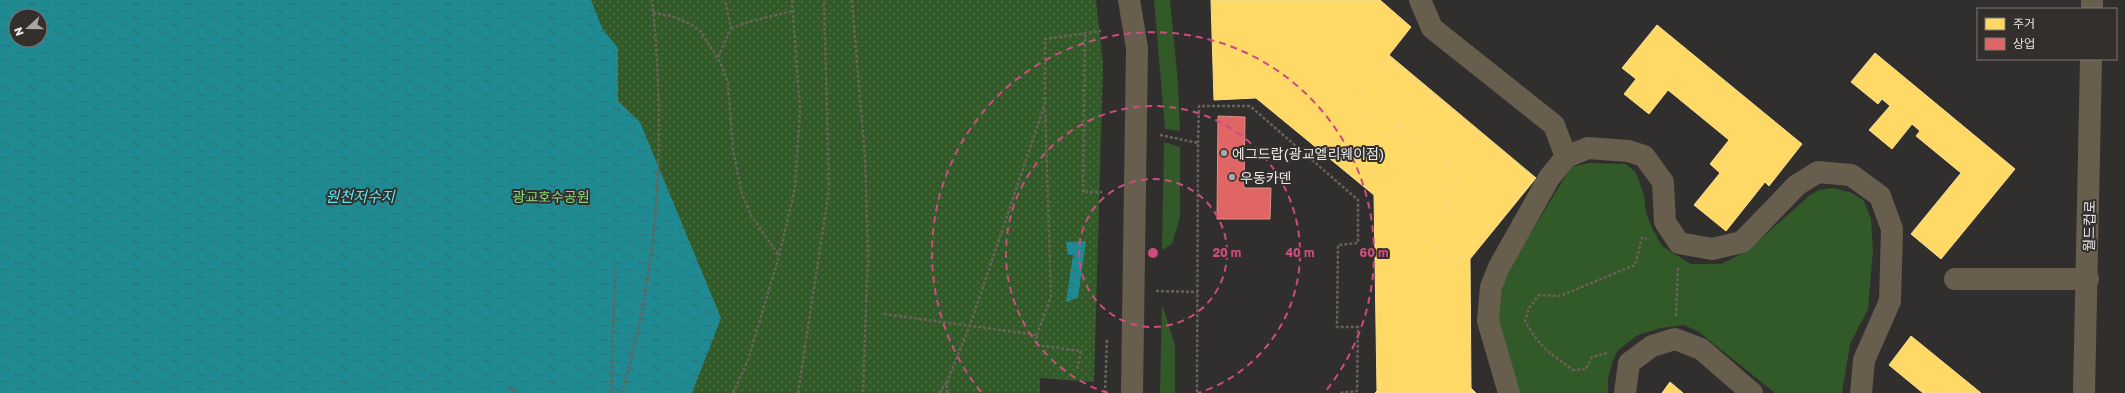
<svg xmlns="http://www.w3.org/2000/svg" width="2125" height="393" viewBox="0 0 2125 393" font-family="'Golos Text','Noto Sans KR',sans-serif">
<defs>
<pattern id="park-dots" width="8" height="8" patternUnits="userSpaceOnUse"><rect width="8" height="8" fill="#325928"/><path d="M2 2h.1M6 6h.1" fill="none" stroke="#507147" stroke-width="1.8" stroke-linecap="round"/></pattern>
<pattern id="water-ripples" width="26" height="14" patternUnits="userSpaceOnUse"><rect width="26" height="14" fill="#1f8a91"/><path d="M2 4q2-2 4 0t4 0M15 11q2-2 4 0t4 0" fill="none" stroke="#2f6f73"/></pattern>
</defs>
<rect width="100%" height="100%" fill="#312f2e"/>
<path fill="#325928" d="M1154,0H1170L1178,83L1180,131L1165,129Z
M1164,142L1180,147V217L1172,244L1162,250Z
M1590,163L1626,164L1636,173L1644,195L1646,213L1653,230L1662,246L1691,264H1721L1747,251L1810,195L1819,190L1833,188L1852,193L1864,201L1871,219L1873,250L1868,309L1850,344L1842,393H1775L1699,332L1684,325L1661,328L1638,335L1618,350L1613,360L1608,378V393H1518L1498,320L1502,289L1507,272L1571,167Z
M1162,304L1175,345V393H1160Z"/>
<path fill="url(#park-dots)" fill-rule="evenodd" d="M0,0H1096L1103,64L1094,382L1040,378V393H0ZM16,16H40V40H16Z"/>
<path fill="url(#water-ripples)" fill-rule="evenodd" d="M0,0H591L602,28L618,48V101L640,122L721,318L692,393H0ZM16,16H40V40H16Z
M1086,241L1078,298L1066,302L1073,255H1068L1066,242Z"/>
<path fill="#ffd966" stroke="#f9de8d" d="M1211,0H1380L1411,27L1389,55L1536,178L1470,259L1471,388L1476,393H1375L1377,391L1374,195L1256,98L1214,100Z
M1657,25L1802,144L1769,186L1765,182L1726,231L1694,205L1720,173L1710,164L1729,140L1668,90L1649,114L1624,94L1636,79L1622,68Z
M1875,53L2015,169L1941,259L1911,234L1961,173L1916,136L1920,131L1912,124L1892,149L1869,130L1890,106L1882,99L1878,104L1851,82Z
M1387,59L1533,179L1500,220L1496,217L1457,265L1425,239L1451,207L1441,198L1460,174L1399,124L1379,148L1355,128L1367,113L1353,102Z
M1911,336L1981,393H1923L1889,365Z
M1670,382L1683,393H1662Z"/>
<path fill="#e06666" stroke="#e38d8d" d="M1218,116L1245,117L1244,188H1271L1270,219H1217Z"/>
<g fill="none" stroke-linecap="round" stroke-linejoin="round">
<path stroke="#686258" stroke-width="2.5" stroke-dasharray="3 2" stroke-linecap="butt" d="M852,0L865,158L868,253L863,393
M653,13L671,16L691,24L701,32L720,62L728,83L733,150L742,194L751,215L779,256
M731,28L752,21L793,11
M1085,34L1083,192H1102
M718,57L731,28L725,0
M1160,135L1198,143L1197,393
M1198,143L1199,106H1250L1358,200V243L1338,245L1337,327H1358L1357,391L1339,393
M1156,291L1198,292
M884,314L1037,335L1036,345L1081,351L1077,370
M1676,316L1678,267
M1037,335L1051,296L1045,107
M1607,353L1592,357L1586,369L1573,370C1550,353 1539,347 1525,321L1529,308L1539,295L1560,296L1635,265L1642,238L1647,239
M507,387L519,393
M611,393L615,267
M622,393C660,264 666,134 652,0
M733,393L748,360L779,256L795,188L800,110L792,0
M798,393L829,190L824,0
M939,393L947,382
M947,393V382L970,325L1045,104V39L1101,31
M1105,393L1107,339"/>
<path stroke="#675e4d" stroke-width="22" d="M1129,0L1137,48L1132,393
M1420,0L1432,28L1554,125L1566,157
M2092,9V0
M1955,279H2088
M1509,393L1488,321L1491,287L1499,267L1549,178L1566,157L1588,148L1628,151L1644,156L1663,182L1665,222L1679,243L1712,249L1742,242L1797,185L1818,172L1851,175L1880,196L1892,229L1890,301L1864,360L1861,393
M1625,393L1629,363L1652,346L1675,339L1701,349L1752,393
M2084,393L2091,59"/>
</g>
<g fill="none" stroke="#cc4c7e" stroke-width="2" stroke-dasharray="7 5">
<circle cx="1153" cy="253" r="74"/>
<path d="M1108 393A147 147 0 1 1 1198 393"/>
<path d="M981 392A221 221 0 1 1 1325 392"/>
</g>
<g fill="#a9a7a6" stroke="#322f2d" stroke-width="1.5">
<circle cx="1224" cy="153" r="4"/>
<circle cx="1232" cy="177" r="4"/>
</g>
<g text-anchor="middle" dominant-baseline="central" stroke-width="4" stroke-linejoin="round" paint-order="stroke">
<g font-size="14" fill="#eae8e7" stroke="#322f2d" text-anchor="start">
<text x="1232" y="153">에그드랍(광교엘리웨이점)</text>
<text x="1240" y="177">우동카덴</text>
</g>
<g font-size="14" fill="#8ad978" stroke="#322f2d">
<text x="551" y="196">광교호수공원</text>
</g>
<g font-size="14" fill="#eae8e7" stroke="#322f2d">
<text transform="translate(2089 226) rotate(-89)">월드컵로</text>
</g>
<g font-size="15" font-style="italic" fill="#5ae8f2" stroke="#322f2d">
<text x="360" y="196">원천저수지</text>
</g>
</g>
<circle cx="1153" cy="253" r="6" fill="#cc4c7e" stroke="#322f2d" stroke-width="2"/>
<g font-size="12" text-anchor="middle" font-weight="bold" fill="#cc4c7e" stroke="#322f2d" stroke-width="4" stroke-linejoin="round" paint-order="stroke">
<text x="1227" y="257">20 m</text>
<text x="1300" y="257">40 m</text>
<text x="1374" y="257">60 m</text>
</g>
<rect x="1977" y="8" width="140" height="52" fill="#322f2d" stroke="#7c7977"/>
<rect x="1985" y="18" width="20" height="12" fill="#ffd966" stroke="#7c7977"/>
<text x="2013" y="28" font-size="12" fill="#eae8e7">주거</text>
<rect x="1985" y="38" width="20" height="12" fill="#e06666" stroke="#7c7977"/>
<text x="2013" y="48" font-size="12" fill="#eae8e7">상업</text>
<g transform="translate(28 28) rotate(249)"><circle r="19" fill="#322f2d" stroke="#7c7977"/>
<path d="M0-3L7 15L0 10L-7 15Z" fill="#a9a7a6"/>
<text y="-6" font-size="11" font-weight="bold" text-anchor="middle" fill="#eae8e7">N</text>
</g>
</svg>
